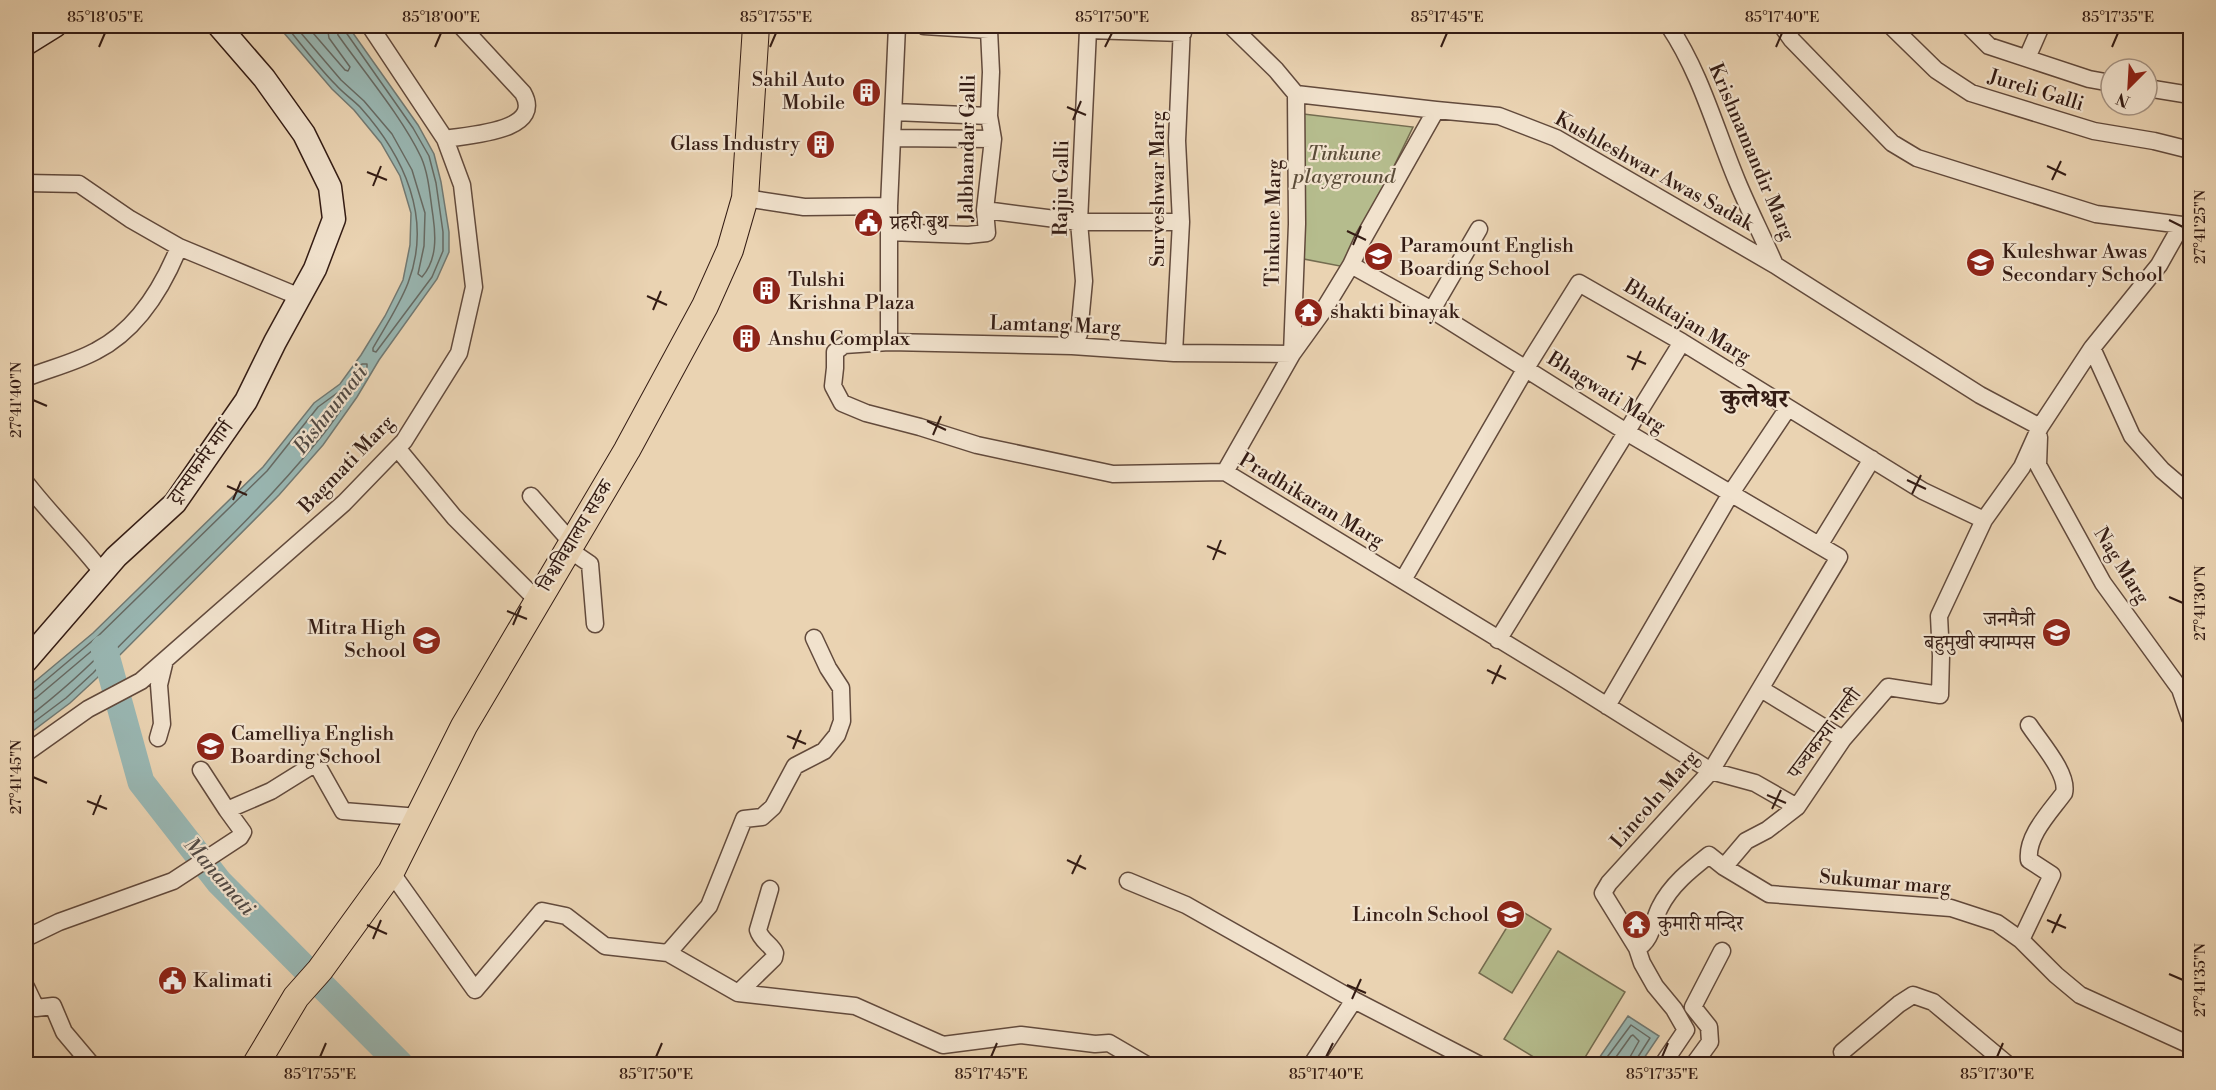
<svg xmlns="http://www.w3.org/2000/svg" width="2216" height="1090" viewBox="0 0 2216 1090" font-family="'Libre Bodoni','Noto Serif Devanagari',serif">
<rect width="100%" height="100%" fill="#ead3b2"/>
<filter id="stains"><feTurbulence type="fractalNoise" baseFrequency=".00333" numOctaves="4"/><feColorMatrix values="0 0 0 0 .2 0 0 0 0 .09 0 0 0 0 .02 0 0 0 .5 -.17"/></filter>
<radialGradient id="worn" r=".72"><stop offset=".6" stop-color="#630" stop-opacity="0"/><stop offset="1" stop-color="#630" stop-opacity=".3"/></radialGradient>
<path fill="#b5bc8d" stroke="#746c50" stroke-width="1.5" d="M1295,113L1413,127L1345,267L1304,259Z
M1518,909L1551,929L1512,993L1479,973Z
M1558,951L1625,992L1581,1064H1545L1504,1039Z"/>
<path fill="#99b7b3" stroke="#717973" stroke-width="1.5" d="M278,26H348L418,125L434,154L441,182L449,232V252L437,279L379,360L357,397L323,445L279,495L97,678L70,703L26,736V689L93,633L263,467L314,403L340,384L361,355L385,316L403,280L410,245L411,213L400,176L381,143L354,110L332,89Z
M1628,1016L1659,1036L1640,1064H1595Z"/>
<g fill="none" stroke-linecap="round" stroke-linejoin="round">
<path stroke="#666a64" stroke-width="1.5" d="M286,26C302,45 318,67 336,85C343,93 352,99 360,107C404,156 433,218 408,283C399,306 385,327 373,348V351L376,352L432,277L443,251V232L436,183L429,156L413,128L345,31L344,26
M295,26L341,80L364,101L392,134L412,170L425,213L424,246L418,274L422,277C437,260 436,237 433,216C430,197 429,175 421,157C402,117 364,72 338,35L336,26
M307,26L345,70L348,71L350,67L329,38L327,26
M26,693L33,691L97,637L267,471L318,407L344,388L362,364H367V367C352,393 336,420 316,443C248,526 166,596 93,673L66,698L26,728
M26,701L36,698L107,638L111,639V643C85,671 57,695 26,719
M1602,1064L1631,1025L1650,1038L1636,1060V1064
M1611,1064L1631,1036L1633,1035L1639,1041L1630,1057L1628,1064"/>
<path stroke="#99b7b3" stroke-width="27" d="M104,648L141,782L219,882L400,1064"/>
<defs>
<path id="street" d="M1231,26L1276,70L1296,94L1436,110L1499,116L1556,138L1775,265L1980,395L2040,427
M1669,26C1701,74 1715,128 1737,181C1749,210 1763,237 1775,265
M1782,26L1792,40L1892,143L1917,158L2096,214L2190,226
M1891,26L1936,70L1971,93L2094,131L2154,141L2190,150
M1969,26L1989,46L2089,79L2111,83
M2027,58L2041,26
M2147,88L2190,95
M1296,94L1297,224L1292,354L1174,353L1072,346L889,342L844,345L835,352V368L833,386L842,403L866,413L920,427L977,445L1113,474L1225,472L1566,680L1711,771L1755,783L1797,807
M894,112L989,116
M892,138L993,139
M445,139C467,135 545,132 523,93L461,26
M26,183L79,184L130,219L179,247L300,297
M745,198L804,207L889,206
M985,210L1079,222H1181
M889,232L968,235L987,233L985,210L993,139L989,116L991,72L989,30L924,26
M1351,265L1432,310L1628,433L1839,557L1711,771L1609,883L1603,893L1637,948L1642,963L1655,986L1674,1009L1686,1030L1663,1064
M1432,310L1479,229
M889,342V206L897,26
M1072,346L1079,334L1084,281L1079,222L1088,30L1183,33
M2092,348L2159,265L2181,226
M1174,353L1181,222L1177,141L1182,26
M26,378C48,369 74,363 96,351C137,330 162,289 179,247
M2039,437L2038,465L2103,583L2180,689L2190,718
M398,449L454,517L538,601
M1225,472L1292,354L1323,311L1351,265L1363,239L1436,110
M26,483C50,514 78,541 102,572
M531,496L572,543
M1820,544L1872,459
M568,549L590,564L595,624
M1403,580L1526,368L1579,283L1682,342L1923,491L1984,520
M1498,640L1682,342
M1761,689L1843,739
M1607,706L1731,493L1788,408
M158,738L162,724L159,685L165,660
M26,753L88,709L141,681L344,503L404,441L459,353L474,287L462,185L445,139L370,26
M201,770L227,810
M1724,867L1746,841L1767,830L1797,807L1843,739L1888,687L1940,695L1941,656L1939,616L1984,520L2022,467L2040,427L2092,348L2132,436L2162,470L2190,494
M391,872L475,990L542,911L566,916L605,946L668,953L738,993L855,1006L943,1045L1021,1035L1095,1044L1109,1043L1145,1064
M1128,881L1186,905L1354,1000L1478,1064
M26,938L59,922L173,881L240,837L243,832L227,810L271,791L316,763L343,811L419,817
M2021,940L2052,875L2029,860C2026,836 2051,811 2064,793C2069,774 2040,742 2029,725
M1637,948C1652,941 1653,920 1660,907C1671,885 1690,870 1709,855L1724,867L1769,894L1951,908L1997,923L2021,940L2056,975L2080,995L2190,1045
M668,953L709,906L744,819L762,817L773,807L795,766L824,751L837,735L842,721L841,688L828,668L814,638
M26,987L36,1008L53,1006L64,1032L91,1064
M738,993L774,958L775,953C771,944 761,941 758,930L770,889
M1842,1052L1899,1004L1913,995L1933,1002L2007,1064
M1312,1064L1354,1000
M1694,1064L1710,1042L1709,1027L1693,1007L1722,951"/>
<path id="secondary" d="M26,44L55,26
M26,661L116,557L175,503L246,401L275,342L315,269L334,219L330,187L304,134L264,78L219,26"/>
<path id="primary" d="M256,1064L296,997L320,970L391,872L464,726L627,450L705,306L730,250L745,198L756,26"/>
</defs>
<use href="#street" stroke="#624a3c" stroke-width="19"/>
<use href="#secondary" stroke="#341c14" stroke-width="25"/>
<use href="#primary" stroke="#341c14" stroke-width="28"/>
<use href="#street" stroke="#f1e2cd" stroke-width="16"/>
<use href="#secondary" stroke="#f1e2cd" stroke-width="22"/>
<use href="#primary" stroke="#ead3b2" stroke-width="26"/>
</g>
<path fill="none" stroke="#341c14" stroke-width="2" d="M99,47L105,33M435,47L441,33M770,47L776,33M1105,47L1112,33M1441,47L1447,33M1776,47L1782,33M2112,47L2118,33M1067,107L1086,115M1073,120L1081,101M2047,166L2066,175M367,172L387,180M2052,180L2061,161M373,186L381,166M2169,220L2183,227M1347,231L1366,240M1353,245L1361,226M647,296L667,305M653,310L661,291M1627,356L1646,364M1632,370L1641,351M33,400L47,406M927,421L946,430M933,435L941,416M1907,480L1926,489M227,486L247,495M1912,494L1921,475M233,500L241,481M1207,546L1226,554M1213,560L1221,540M2169,597L2183,603M507,611L527,619M513,625L521,606M1487,670L1506,679M1492,684L1501,665M787,736L806,744M793,749L801,730M33,777L47,783M1767,795L1786,803M87,801L107,809M1772,809L1781,790M93,815L101,795M1067,860L1086,869M1072,874L1081,855M2047,920L2066,928M367,925L387,934M2052,933L2061,914M373,939L381,920M2169,974L2183,980M1347,985L1366,993M1352,999L1361,979M320,1057L326,1043M656,1057L662,1043M991,1057L997,1043M1326,1057L1333,1043M1662,1057L1668,1043M1997,1057L2003,1043"/>
<defs>
<symbol id="building-disc" viewBox="-11 -11 22 22"><circle r="9.5" fill="#8f2418" stroke="#f1e2cd"/><path d="M-4-6H4V6H1V3H-1V6H-4ZM-2.5-4.3h1.7v1.8h-1.7ZM.8-4.3h1.7v1.8H.8ZM-2.5-1h1.7V.8h-1.7ZM.8-1h1.7V.8H.8Z" fill="#fff"/></symbol>
<symbol id="civic-disc" viewBox="-11 -11 22 22"><circle r="9.5" fill="#8f2418" stroke="#f1e2cd"/><path d="M-.6-6.5H3V-4.5H.6V-3L4-1V1h2V6H-6V1h2V-1L-.6-3ZM-1.2 2.5V6h2.4V2.5Z" fill="#fff"/></symbol>
<symbol id="school-disc" viewBox="-11 -11 22 22"><circle r="9.5" fill="#8f2418" stroke="#f1e2cd"/><path d="M0-5L7-2L0 1L-7-2ZM-4 1L0 2.5L4 1V4Q0 6-4 4Z" fill="#fff"/></symbol>
<symbol id="temple-disc" viewBox="-11 -11 22 22"><circle r="9.5" fill="#8f2418" stroke="#f1e2cd"/><path d="M0-6L5-2H3V0L6.5 2.5H4V6H1.5V3h-3V6H-4V2.5H-6.5L-3 0V-2H-5Z" fill="#fff"/></symbol>
</defs>
<g fill-rule="evenodd">
<use href="#building-disc" x="850" y="76" width="33" height="33"/>
<use href="#building-disc" x="804" y="128" width="33" height="33"/>
<use href="#civic-disc" x="852" y="206" width="33" height="33"/>
<use href="#school-disc" x="1362" y="240" width="33" height="33"/>
<use href="#school-disc" x="1964" y="246" width="33" height="33"/>
<use href="#building-disc" x="750" y="274" width="33" height="33"/>
<use href="#temple-disc" x="1292" y="296" width="33" height="33"/>
<use href="#building-disc" x="730" y="322" width="33" height="33"/>
<use href="#school-disc" x="2040" y="616" width="33" height="33"/>
<use href="#school-disc" x="410" y="624" width="33" height="33"/>
<use href="#school-disc" x="194" y="730" width="33" height="33"/>
<use href="#school-disc" x="1494" y="898" width="33" height="33"/>
<use href="#temple-disc" x="1620" y="908" width="33" height="33"/>
<use href="#civic-disc" x="156" y="964" width="33" height="33"/>
</g>
<g text-anchor="middle" dominant-baseline="central" stroke-width="4.5" stroke-linejoin="round" paint-order="stroke">
<g font-size="20" fill="#341c14" stroke="#f1e2cd" text-anchor="start">
<text x="845" y="80" text-anchor="end">Sahil Auto<tspan x="845" dy="23">Mobile</tspan></text>
<text x="800" y="144" text-anchor="end">Glass Industry</text>
<text x="890" y="223">प्रहरी बुथ</text>
<text x="1400" y="246">Paramount English<tspan x="1400" dy="23">Boarding School</tspan></text>
<text x="2002" y="252">Kuleshwar Awas<tspan x="2002" dy="23">Secondary School</tspan></text>
<text x="788" y="280">Tulshi<tspan x="788" dy="23">Krishna Plaza</tspan></text>
<text x="1330" y="312">shakti binayak</text>
<text x="768" y="339">Anshu Complax</text>
<text x="2035" y="620" text-anchor="end">जनमैत्री<tspan x="2035" dy="23">बहुमुखी क्याम्पस</tspan></text>
<text x="406" y="628" text-anchor="end">Mitra High<tspan x="406" dy="23">School</tspan></text>
<text x="231" y="734">Camelliya English<tspan x="231" dy="23">Boarding School</tspan></text>
<text x="1489" y="915" text-anchor="end">Lincoln School</text>
<text x="1658" y="924">कुमारी मन्दिर</text>
<text x="193" y="981">Kalimati</text>
</g>
<g font-size="20" fill="#341c14" stroke="#f1e2cd">
<text transform="translate(2036 91) rotate(17)">Jureli Galli</text>
<text transform="translate(968 148) rotate(-89)">Jalbhandar Galli</text>
<text transform="translate(1751 152) rotate(67)">Krishnamandir Marg</text>
<text transform="translate(1654 172) rotate(29)">Kushleshwar Awas Sadak</text>
<text transform="translate(1062 188) rotate(-89)">Rajju Galli</text>
<text transform="translate(1158 189) rotate(-90)">Surveshwar Marg</text>
<text transform="translate(1274 223) rotate(-89)">Tinkune Marg</text>
<text transform="translate(1687 322) rotate(31)">Bhaktajan Marg</text>
<text transform="translate(1055 326) rotate(2)">Lamtang Marg</text>
<text transform="translate(1606 393) rotate(32)">Bhagwati Marg</text>
<text transform="translate(201 463) rotate(-54)">ट्रान्सफर्मर मार्ग</text>
<text transform="translate(347 465) rotate(-46)">Bagmati Marg</text>
<text transform="translate(1311 501) rotate(31)">Pradhikaran Marg</text>
<text transform="translate(576 536) rotate(-59)">विश्वविद्यालय सडक</text>
<text transform="translate(2121 566) rotate(58)">Nag Marg</text>
<text transform="translate(1825 734) rotate(-53)">पञ्चकन्या गल्ली</text>
<text transform="translate(1655 800) rotate(-49)">Lincoln Marg</text>
<text transform="translate(1885 883) rotate(5)">Sukumar marg</text>
</g>
<g font-size="20" font-style="italic" fill="#5b4c38" stroke="#f1e2cd">
<text x="1344" y="154">Tinkune<tspan x="1344" dy="23">playground</tspan></text>
</g>
<g font-size="21" font-style="italic" fill="#524a44" stroke="#f1e2cd">
<text transform="translate(331 410) rotate(-52)">Bishnumati</text>
<text transform="translate(219 877) rotate(49)">Manamati</text>
</g>
<g font-size="26" font-weight="bold" fill="#341c14" stroke="#f1e2cd">
<text x="1755" y="399">कुलेश्वर</text>
</g>
</g>
<rect width="2216" height="1090" fill="none" stroke="#ead3b2" stroke-width="66"/>
<g transform="translate(2129 87) rotate(204)"><circle r="28" fill="#f1e2cd" stroke="#a59383" stroke-width="1.5"/>
<path d="M0-4.5L10 22L0 15L-10 22Z" fill="#8f2418"/>
<text y="-9" font-size="16" font-weight="bold" text-anchor="middle" fill="#341c14">N</text>
</g>
<rect x="33" y="33" width="2150" height="1024" fill="none" stroke="#341c14" stroke-width="2"/>
<g font-size="15" text-anchor="middle" fill="#341c14">
<text x="105" y="22">85°18'05"E</text>
<text x="441" y="22">85°18'00"E</text>
<text x="776" y="22">85°17'55"E</text>
<text x="1112" y="22">85°17'50"E</text>
<text x="1447" y="22">85°17'45"E</text>
<text x="1782" y="22">85°17'40"E</text>
<text x="2118" y="22">85°17'35"E</text>
<text transform="translate(2200 227) rotate(-90)" y="5">27°41'25"N</text>
<text transform="translate(16 400) rotate(-90)" y="5">27°41'40"N</text>
<text transform="translate(2200 603) rotate(-90)" y="5">27°41'30"N</text>
<text transform="translate(16 777) rotate(-90)" y="5">27°41'45"N</text>
<text transform="translate(2200 980) rotate(-90)" y="5">27°41'35"N</text>
<text x="320" y="1079">85°17'55"E</text>
<text x="656" y="1079">85°17'50"E</text>
<text x="991" y="1079">85°17'45"E</text>
<text x="1326" y="1079">85°17'40"E</text>
<text x="1662" y="1079">85°17'35"E</text>
<text x="1997" y="1079">85°17'30"E</text>
</g>
<rect width="100%" height="100%" filter="url(#stains)"/>
<rect width="100%" height="100%" fill="url(#worn)"/>
</svg>
